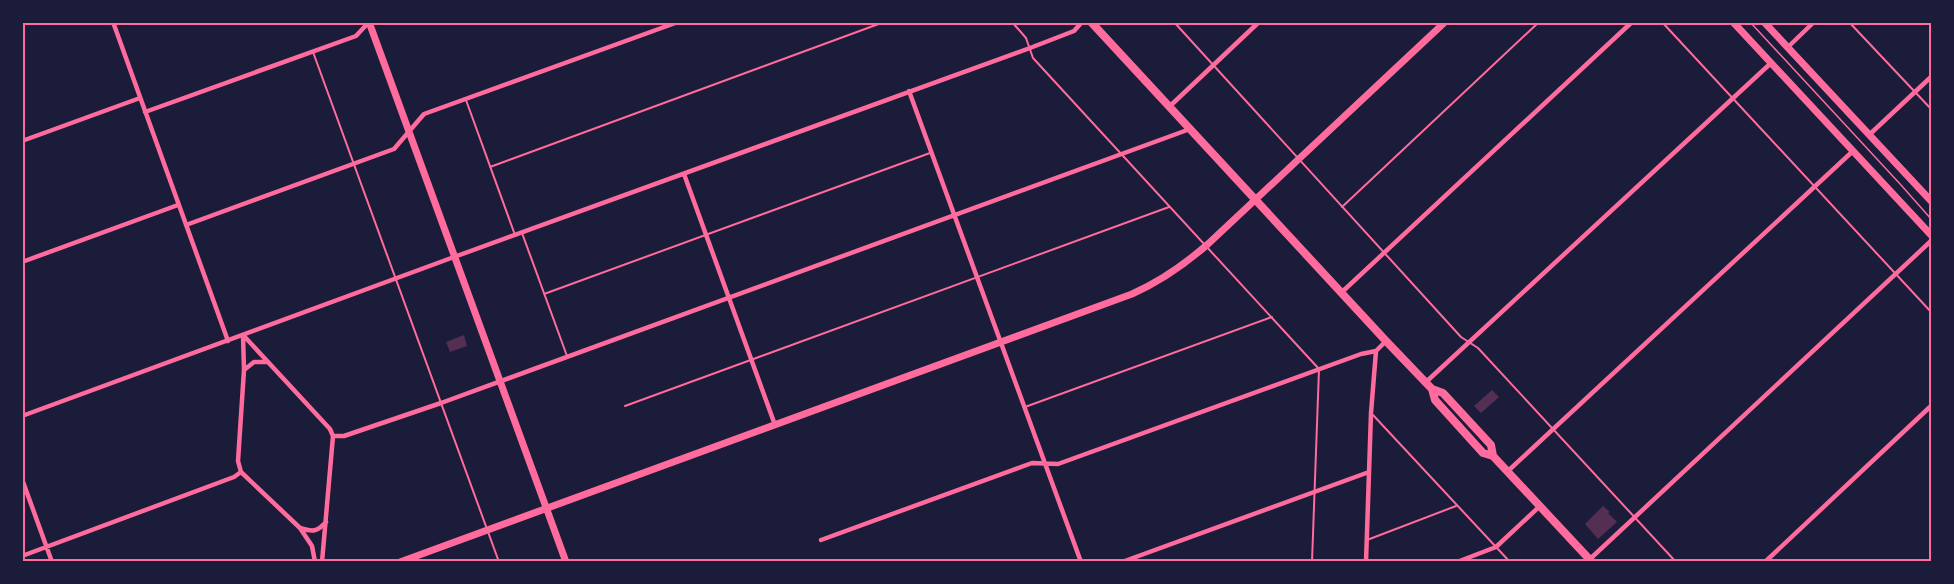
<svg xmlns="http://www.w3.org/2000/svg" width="1954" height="584" viewBox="0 0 1954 584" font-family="Poppins,sans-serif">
<rect width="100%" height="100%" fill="#1b1b3a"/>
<path fill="#542f53" d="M464,335L467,346L450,352L446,342Z
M1492,390L1499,397L1481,413L1474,406Z
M1603,506L1610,512L1608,513L1617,522L1598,539L1585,524Z"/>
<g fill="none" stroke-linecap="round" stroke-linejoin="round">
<path stroke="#ff6b9d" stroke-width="1.5" d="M1750,22L1901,185L1932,220"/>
<path stroke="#ff6b9d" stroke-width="2" d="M1012,22L1026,38L1033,58L1319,369L1312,562
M1174,22L1461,337L1478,348L1676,562
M1662,22L1932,313
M1849,22L1932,110
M313,52L499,562
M466,100L515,235
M490,167L884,22
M1342,207L1539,22
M522,233L567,356
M544,294L930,153
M625,406L1169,207
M1025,407L1272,317
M1373,415L1510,562
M1367,540L1456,506"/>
<path stroke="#ff6b9d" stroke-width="4.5" d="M113,22L228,341
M1788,47L1814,22
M909,91L1081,562
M1169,107L1259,22
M145,112L356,36L369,22
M1869,135L1932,76
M22,141L140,98
M684,174L775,425
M186,225L394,149L424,114L678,22
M22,262L178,205
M1342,292L1632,22
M243,335L330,429L333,436L322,562
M243,335L244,370L238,461L241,472L300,528L312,546L315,562
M244,370L254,362H266
M1426,382L1771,63
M22,416L454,257L1030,48L1074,31L1082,22
M333,436H344L441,403L1190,129
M1508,471L1853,151
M22,479L52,562
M300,528C313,532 317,532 326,522
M821,540L1032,463L1058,464L1361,354L1376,351L1386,341
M22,556L234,477L241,472
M1590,559L1932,240
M1122,562L1369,472
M1366,562L1371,413L1376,351
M1457,562L1496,547L1540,506
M1765,562L1932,405"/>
<path stroke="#ff6b9d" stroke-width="7" d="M369,22L566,562
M1733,22L1932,236
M1764,22L1932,202
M400,562L1132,294C1161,281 1184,265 1208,244L1445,22"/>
<path stroke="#ff6b9d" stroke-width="8" d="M1091,22L1386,341L1432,389L1443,393L1491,445L1493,456L1592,562
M1432,389L1435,400L1483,453L1493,456"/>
</g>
<rect width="1954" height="584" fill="none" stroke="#1b1b3a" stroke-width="48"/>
<rect x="24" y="24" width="1906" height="536" fill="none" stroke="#ff6b9d" stroke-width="2"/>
</svg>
